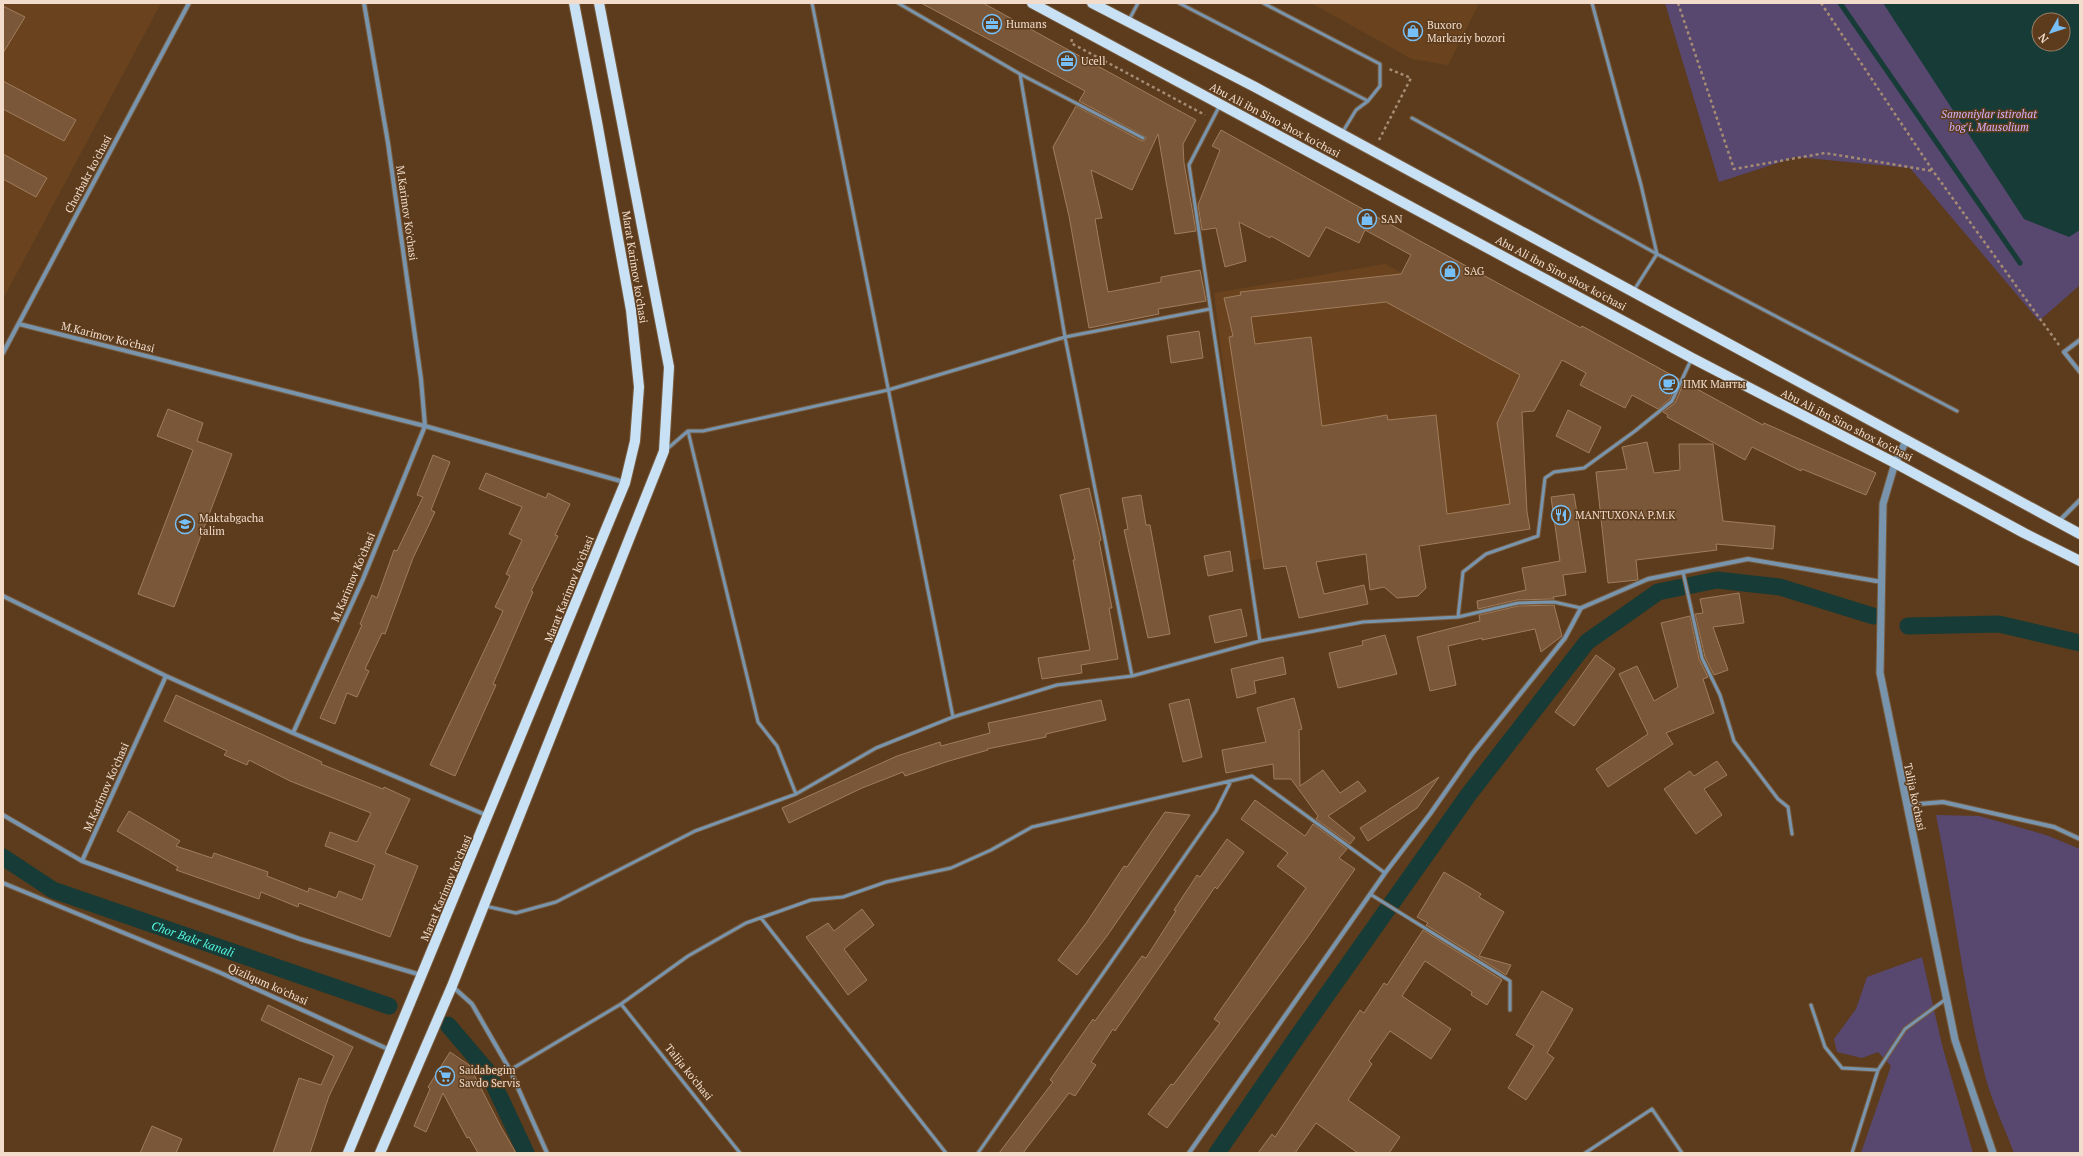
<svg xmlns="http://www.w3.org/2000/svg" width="2083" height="1156" viewBox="0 0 2083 1156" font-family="'PT Serif',serif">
<rect width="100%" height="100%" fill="#5c3c1d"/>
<path fill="#6a431e" d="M3,3H161L3,299Z
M1311,3H1479L1448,65L1412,59Z
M1385,264L1549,352L1507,429L1517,522L1248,561L1214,293Z"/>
<path fill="#584870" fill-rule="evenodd" d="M1665,3H2080V285L2039,321L1910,168L1796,157L1719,182ZM2039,20H2063V44H2039Z
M1936,815L1979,816L2046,835L2080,849V1153H2014C2005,1129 1993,1104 1986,1079C1963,992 1954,902 1936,815Z
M1922,957L1942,1045L1973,1153H1861L1891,1066L1878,1052L1862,1058L1837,1052L1834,1039L1856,1009L1867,977Z"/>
<path fill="#173b36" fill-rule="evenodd" d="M1883,3H2080V230L2069,237L2024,219ZM2039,20H2063V44H2039Z"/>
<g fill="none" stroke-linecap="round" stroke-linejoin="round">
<path stroke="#173b36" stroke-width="5" d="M1840,3L2020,263"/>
<g stroke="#173b36" stroke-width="17">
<path d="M1908,626L1999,624L2080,643"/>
<path id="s1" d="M3,857L53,890L389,1006"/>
<path d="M448,1025L488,1072L526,1153"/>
<path d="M1217,1153L1297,1037L1469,794L1587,642L1658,592L1717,580L1780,587L1873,616"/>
</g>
</g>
<path fill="#795738" stroke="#a07c5c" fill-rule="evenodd" d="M921,3H983L1196,120L1183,144L1184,163L1196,231L1175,234L1158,134L1132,190L1091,170L1102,218L1095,219L1108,292L1161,282V277L1200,270L1206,301L1158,309L1159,314L1089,328L1069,216L1053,147L1076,106L1142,141L1145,140L1146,137L1079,101L1085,91Z
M3,6L25,17L3,53Z
M3,81L76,120L64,141L3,109Z
M1221,130L1420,241L1581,328L1582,326L1679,379L1670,399L1658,409L1632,395L1625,408L1580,385L1586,373L1562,360L1534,411L1522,412L1527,512L1530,529L1419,546L1426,588L1418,596L1397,598L1384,587L1370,590L1366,554L1316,562L1324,594L1364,585L1368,604L1299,618L1286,566L1264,569L1229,337L1233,336L1224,298L1241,295L1240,292L1401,274L1411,255L1365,230L1359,243L1326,227L1309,257L1271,236L1270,238L1239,222L1246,261L1225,267L1216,228L1202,230L1198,205L1220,150L1212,146ZM1386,302L1520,375L1497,423L1510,504L1447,514L1436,415L1388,420L1387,415L1322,426L1311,337L1255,344L1251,317Z
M3,154L47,178L36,197L3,179Z
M1199,331L1203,358L1171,363L1167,336Z
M1684,382L1763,425L1764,423L1876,473L1866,495L1802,469L1801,471L1752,447L1745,460L1667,417L1668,415L1663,412L1675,403Z
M168,409L203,423L197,441L232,454L174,607L138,594L193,450L157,436Z
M1568,410L1601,427L1589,453L1556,436Z
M1647,442L1654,473L1680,470L1679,444H1713L1723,521L1775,526L1773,549L1716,544L1717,550L1636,560L1638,580L1608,583L1596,472L1627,469L1622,447Z
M433,455L450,462L431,510L435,512L413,558L385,634L382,633L365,669L369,671L357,697L347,693L335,724L320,718L362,625L360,624L372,595L377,598L394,550L397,551L423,497L417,495Z
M486,473L546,498L548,493L570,504L555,535L558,536L531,591L533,592L493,684L496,685L455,776L430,765L503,611L495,607L510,576L506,574L522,540L509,534L522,507L479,489Z
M1089,488L1101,540L1099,541L1112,608H1109L1118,659L1081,665L1082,673L1042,679L1038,658L1090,650L1073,560H1075L1060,495Z
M1574,494L1586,572L1563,575L1566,595L1553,597L1554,599L1517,600L1478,609L1477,601L1526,590L1522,568L1560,561L1551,497Z
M1141,495L1146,525H1150L1170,634L1148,638L1124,530L1128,529L1122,498Z
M1230,551L1233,571L1208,576L1204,556Z
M1739,593L1744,623L1713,627L1728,670L1714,675L1705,657L1695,614L1703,613L1700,599Z
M1554,605L1562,636L1541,652L1535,629L1482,640V638L1448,646L1456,685L1430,691L1417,637L1480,621L1479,615L1518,606Z
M1241,609L1247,636L1215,643L1209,616Z
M1690,616L1699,659L1708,677L1703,679L1714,713L1666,733L1673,744L1608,787L1596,769L1648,734L1619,674L1637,666L1654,701L1678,687L1661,623Z
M1385,635L1397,674L1338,688L1329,653L1363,645L1362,641Z
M1596,655L1615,669L1574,726L1555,712Z
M1283,657L1286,674L1254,681L1256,693L1237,698L1231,669Z
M176,695L322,762L321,764L383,789L384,787L410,799L385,853L418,866L390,937L299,903L298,907L261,892L259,899L176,870L178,867L117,831L129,811L180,841L176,846L212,858L214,853L268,872L267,876L308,892L309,888L336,898L339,891L362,900L375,865L325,846L330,832L357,842L371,813L290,781L249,760L247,765L224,755L227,751L164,721Z
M1294,698L1302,729L1299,730L1300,786L1323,770L1340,793L1358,781L1366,791L1328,816L1355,838L1350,844L1316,819L1318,816L1291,779H1274L1273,764L1226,773L1222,750L1266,742L1257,708Z
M1189,699L1202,757L1183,762L1169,704Z
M1101,700L1106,720L1046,734V737L987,749L988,750L949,761L905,776L903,772L862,788L789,823L782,808L897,756L940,742L941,746L990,733L988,723Z
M1717,761L1727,775L1704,789L1722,815L1696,834L1664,789L1690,771L1694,776Z
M1439,777L1417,808L1368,841L1360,828Z
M1255,800L1305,836L1313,824L1347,849L1339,858L1355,869L1307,938L1167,1128L1148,1114L1171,1084L1173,1085L1220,1023L1214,1019L1306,888L1277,866L1288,853L1241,819Z
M1165,812L1190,815L1107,936L1077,975L1058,960L1087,922L1124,866L1127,867Z
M1227,839L1244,852L1217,889L1215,887L1115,1031L1113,1029L1091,1062L1096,1065L1075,1096L1069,1093L1023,1153H999L1053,1082L1050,1080L1093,1019L1095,1021L1142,956L1146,958L1176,911L1174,910L1197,875L1200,877Z
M1444,872L1481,894L1479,897L1504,912L1479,956L1511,965L1506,975L1426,925L1428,923L1417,917Z
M862,909L874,925L844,949L867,980L848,995L806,937L828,923L834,931Z
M1423,930L1502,980L1487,1005L1471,995L1472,992L1425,961L1402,996L1451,1029L1431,1059L1390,1031L1369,1061L1372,1064L1348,1100L1400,1137L1389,1153H1358L1316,1123L1295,1153H1258L1272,1134L1275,1137L1360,1010L1364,1013L1384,983L1387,985Z
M1542,991L1573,1009L1547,1053L1554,1058L1526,1100L1508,1088L1534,1046L1516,1035Z
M268,1005L353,1047L329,1096L310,1153H273L299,1078L321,1085L334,1056L261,1020Z
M450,1052L469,1065L501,1127L516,1153H478L469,1137L467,1138L443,1093L426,1132L414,1126L430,1089L428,1087Z
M152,1126L182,1139L176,1153H140Z"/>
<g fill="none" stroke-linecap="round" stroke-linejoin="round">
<defs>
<path id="service" d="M812,3L953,717
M898,3L1020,74L1143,138
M1179,3L1368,101
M1263,3L1380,64V86L1368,101L1356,110L1342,133
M1592,3L1641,185L1657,254L1634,290
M1129,20L1138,3
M1020,74L1065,337L1132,676
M1220,105L1189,165L1260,641
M1412,118L1657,254L1957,411
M688,431L758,722L777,746L796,794
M667,449L688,431H703L888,390L1065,337L1210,309
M1683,572L1702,658L1720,695L1734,741L1778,799L1788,807L1792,834
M1458,617L1463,572L1486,554L1538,536L1545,478L1554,472L1584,468L1635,431L1672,401L1691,360
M1370,894L1510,981V1010
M485,906L516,913L556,902L695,831L796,794L876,748L953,717L1057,685L1132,676L1260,641L1363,622L1458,617L1518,603L1554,602L1581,608
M761,918L946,1153
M621,1004L740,1153
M1811,1005L1825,1047L1842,1068L1878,1070
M510,1070L621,1004L688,956L746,923L811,900L843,897L886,882L951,868L991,850L1032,827L1252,776L1385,873
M978,1153L1216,811L1231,781
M1585,1153L1652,1109L1682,1153
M1852,1153L1878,1070L1905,1029L1946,999"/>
<path id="minor" d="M19,324L425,426L624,482
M2080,340L2064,352L2080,372
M3,353L189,3
M2059,521L2080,500
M3,596L166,676L293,733L486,815
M293,733L363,579L425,426L421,379L388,143L364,3
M1906,805L1943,802L2054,827L2080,839
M3,815L82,861L300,939L421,975
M82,861L166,676
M3,883L221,973L390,1050
M452,986L472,1004L510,1070L547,1153
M1189,1153L1385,873L1430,814L1472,754L1565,638L1581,608L1648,579L1748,559L1882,582"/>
<path id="tertiary" d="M1906,441L1895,463L1883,504L1880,673L1955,1040L1993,1153"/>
<path id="primary" d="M1032,3L1692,358L1895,463L2024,533L2080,561
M1092,3L1255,87L2080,534
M348,1153L625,483L635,441L639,387L631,310L597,122L574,3
M380,1153L452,986L664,451L669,367L599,3"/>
</defs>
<use href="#service" stroke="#77593c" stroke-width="5"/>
<use href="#minor" stroke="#77593c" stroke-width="6"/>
<use href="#tertiary" stroke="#77593c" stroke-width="9"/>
<use href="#primary" stroke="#77593c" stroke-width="12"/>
<path stroke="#a68b73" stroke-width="2.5" stroke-dasharray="3 3" stroke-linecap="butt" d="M1678,3L1734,169L1825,153L1933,171
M1821,3L1933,171L2059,345
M1072,39L1071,43L1205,115
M1379,140L1411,78L1389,69"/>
<use href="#service" stroke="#7895ad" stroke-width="3"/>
<use href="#minor" stroke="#7895ad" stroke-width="4"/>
<use href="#tertiary" stroke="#7895ad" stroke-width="7"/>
<use href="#primary" stroke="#c9e1f4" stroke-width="10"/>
</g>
<defs>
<symbol id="office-ring" viewBox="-11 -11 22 22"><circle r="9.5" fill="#5c3c1d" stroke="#76c0f7" stroke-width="1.5"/><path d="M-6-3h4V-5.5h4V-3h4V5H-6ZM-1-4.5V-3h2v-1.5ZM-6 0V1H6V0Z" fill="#76c0f7"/></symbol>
<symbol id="shop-ring" viewBox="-11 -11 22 22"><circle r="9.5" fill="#5c3c1d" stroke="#76c0f7" stroke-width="1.5"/><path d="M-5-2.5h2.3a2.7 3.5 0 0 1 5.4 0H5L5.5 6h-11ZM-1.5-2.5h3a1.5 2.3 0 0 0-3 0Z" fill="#76c0f7"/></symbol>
<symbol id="cafe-ring" viewBox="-11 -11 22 22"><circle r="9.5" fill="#5c3c1d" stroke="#76c0f7" stroke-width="1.5"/><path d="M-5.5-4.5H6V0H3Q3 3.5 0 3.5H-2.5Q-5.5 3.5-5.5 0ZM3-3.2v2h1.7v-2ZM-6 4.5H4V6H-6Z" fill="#76c0f7"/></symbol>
<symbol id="restaurant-ring" viewBox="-11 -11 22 22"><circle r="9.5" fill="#5c3c1d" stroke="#76c0f7" stroke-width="1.5"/><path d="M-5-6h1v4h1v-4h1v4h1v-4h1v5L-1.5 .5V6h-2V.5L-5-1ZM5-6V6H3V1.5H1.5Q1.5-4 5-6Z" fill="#76c0f7"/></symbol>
<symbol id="school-ring" viewBox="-11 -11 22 22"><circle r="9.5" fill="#5c3c1d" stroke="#76c0f7" stroke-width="1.5"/><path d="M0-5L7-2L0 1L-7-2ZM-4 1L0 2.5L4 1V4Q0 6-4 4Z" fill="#76c0f7"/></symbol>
<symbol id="supermarket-ring" viewBox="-11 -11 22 22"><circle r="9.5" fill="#5c3c1d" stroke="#76c0f7" stroke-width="1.5"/><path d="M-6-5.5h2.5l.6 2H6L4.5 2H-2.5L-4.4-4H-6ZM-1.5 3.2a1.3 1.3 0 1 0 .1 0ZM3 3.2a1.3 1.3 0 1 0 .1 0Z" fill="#76c0f7"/></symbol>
</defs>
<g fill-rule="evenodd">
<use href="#office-ring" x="981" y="13" width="22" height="22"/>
<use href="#shop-ring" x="1402" y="20" width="22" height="22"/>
<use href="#office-ring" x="1056" y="50" width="22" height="22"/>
<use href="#shop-ring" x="1356" y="208" width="22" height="22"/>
<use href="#shop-ring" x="1439" y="260" width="22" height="22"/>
<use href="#cafe-ring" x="1658" y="373" width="22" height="22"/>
<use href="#restaurant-ring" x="1550" y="504" width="22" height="22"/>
<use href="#school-ring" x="174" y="513" width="22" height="22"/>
<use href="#supermarket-ring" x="434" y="1065" width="22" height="22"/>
</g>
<g text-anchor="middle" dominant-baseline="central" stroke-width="3" stroke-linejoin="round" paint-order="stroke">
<g font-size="11" fill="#f2ddcc" stroke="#5c3c1d" text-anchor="start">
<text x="1006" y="24">Humans</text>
<text x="1427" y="25">Buxoro<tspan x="1427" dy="13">Markaziy bozori</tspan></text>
<text x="1081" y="61">Ucell</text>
<text x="1381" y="219">SAN</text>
<text x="1464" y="271">SAG</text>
<text x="1683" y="384">ПМК Манты</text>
<text x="1575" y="515">MANTUXONA P.M.K</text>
<text x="199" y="518">Maktabgacha<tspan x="199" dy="13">talim</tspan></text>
<text x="459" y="1070">Saidabegim<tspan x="459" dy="13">Savdo Servis</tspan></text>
</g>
<g font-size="11" font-style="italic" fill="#d1b2fe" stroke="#5c3c1d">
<text x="1989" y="114">Samoniylar istirohat<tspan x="1989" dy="13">bog'i. Mausolium</tspan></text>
</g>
<g font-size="11" fill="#f2ddcc" stroke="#5c3c1d">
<text transform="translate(1275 120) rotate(28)">Abu Ali ibn Sino shox ko'chasi</text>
<text transform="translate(88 174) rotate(-62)">Chorbakr ko'chasi</text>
<text transform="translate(407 213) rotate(82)">M.Karimov Ko'chasi</text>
<text transform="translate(635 267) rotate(81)">Marat Karimov ko'chasi</text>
<text transform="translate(1561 273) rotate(28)">Abu Ali ibn Sino shox ko'chasi</text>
<text transform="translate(108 337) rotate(14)">M.Karimov Ko'chasi</text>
<text transform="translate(1847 425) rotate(27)">Abu Ali ibn Sino shox ko'chasi</text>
<text transform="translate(353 577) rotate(-67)">M.Karimov Ko'chasi</text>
<text transform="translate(569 589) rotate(-68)">Marat Karimov ko'chasi</text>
<text transform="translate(106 787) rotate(-66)">M.Karimov Ko'chasi</text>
<text transform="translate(1915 797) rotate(78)">Talija ko'chasi</text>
<text transform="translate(446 888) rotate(-67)">Marat Karimov ko'chasi</text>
<text transform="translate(268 984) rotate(24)">Qizilqum ko'chasi</text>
<text transform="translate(689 1072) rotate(51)">Talija ko'chasi</text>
</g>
<g font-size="12" font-style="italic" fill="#53f8e2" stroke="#5c3c1d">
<text stroke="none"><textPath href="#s1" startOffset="208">Chor Bakr kanali</textPath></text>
</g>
</g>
<rect width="2083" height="1156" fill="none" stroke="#f2ddcc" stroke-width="8"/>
<g transform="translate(2051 32) rotate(231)"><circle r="19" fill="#5c3c1d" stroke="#987c63"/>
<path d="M0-3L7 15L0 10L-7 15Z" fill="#76c0f7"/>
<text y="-6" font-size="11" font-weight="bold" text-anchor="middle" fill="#f2ddcc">N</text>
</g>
</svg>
